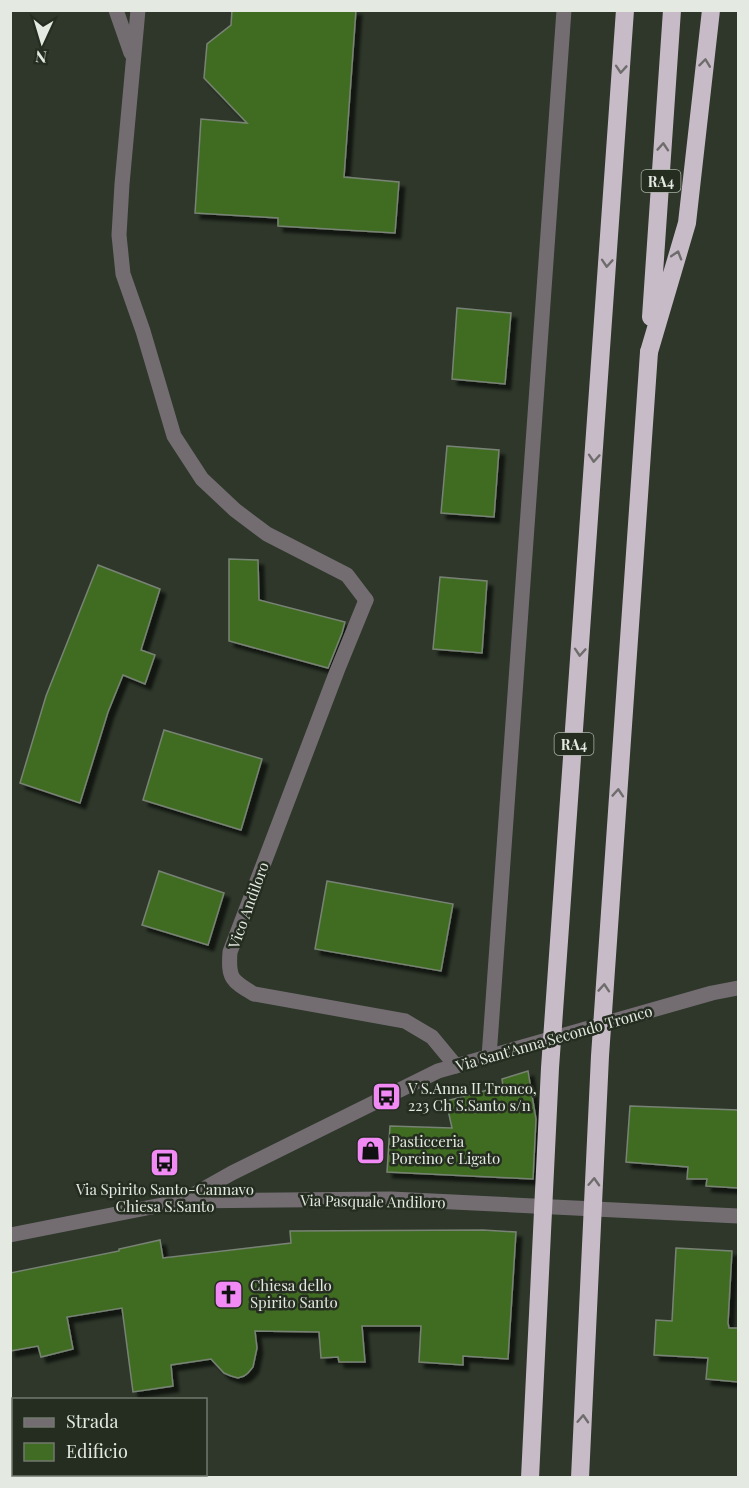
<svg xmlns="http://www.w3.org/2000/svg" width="749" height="1488" viewBox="0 0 749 1488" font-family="'Playfair Display',serif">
<defs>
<filter id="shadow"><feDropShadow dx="5.5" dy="5.5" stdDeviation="1.5" flood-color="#0009"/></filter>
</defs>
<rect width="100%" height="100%" fill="#2e372a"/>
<path fill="#406c24" stroke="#798374" stroke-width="1.5" filter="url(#shadow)" d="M232,10H356L344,177L399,182L395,233L278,226V218L195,213L201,119L247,123L204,78L207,44L231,25Z
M457,308L511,313L505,384L452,379Z
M447,446L499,450L494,517L441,513Z
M229,559L258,560L259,600L345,622L342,633L328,668L229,641Z
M98,565L160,589L141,650L155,655L145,684L123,675L108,712L80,803L20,783L46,696Z
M440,577L487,581L482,653L433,649Z
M164,730L262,759L241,830L143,800Z
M159,871L224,893L208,945L142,925Z
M327,881L453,904L441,971L315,949Z
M528,1071L536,1119L533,1179L387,1172L390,1126L452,1128L446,1101L503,1086L502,1079Z
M630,1106L738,1110V1188L706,1186L707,1179H687L688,1167L626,1162Z
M483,1230L516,1232L508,1359L463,1356V1365L419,1362L421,1326H362L365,1362H339L338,1357L321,1358L319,1332L255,1331L257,1348L253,1367L248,1373L244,1376L238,1378L231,1376L224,1373L211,1359L171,1365L173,1386L133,1392L122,1308L67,1317L73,1349L41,1357L38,1346L10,1351V1273L119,1251V1249L160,1240L163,1258L291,1243L290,1231Z
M676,1248L732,1251L728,1323L729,1328H738V1382L706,1379L708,1358L654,1355L656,1320L672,1321Z"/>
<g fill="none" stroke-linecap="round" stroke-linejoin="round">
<path stroke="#736d72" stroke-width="15" d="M116,10L131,53
M138,10L122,184L119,235L123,274L143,331L174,436L202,479L235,510L267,534L347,575L366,600
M489,1057L564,10"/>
<path stroke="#736d72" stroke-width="15" d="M366,600L337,671L230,952C228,979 232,981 254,994L405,1021L432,1037L456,1066"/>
<path stroke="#736d72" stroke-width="15" d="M184,1200L232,1173L438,1071L712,993L738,988
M10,1235L182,1201L391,1199L738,1216
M10,1416H14"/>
<path stroke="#c8bbc8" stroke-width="18" d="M651,317L672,10
M649,352L687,223L711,10
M164,1474L167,1478"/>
<path stroke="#c8bbc8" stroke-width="18" d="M530,1478L550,1068L625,10
M580,1478L600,1056L649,352"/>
</g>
<defs><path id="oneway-chevron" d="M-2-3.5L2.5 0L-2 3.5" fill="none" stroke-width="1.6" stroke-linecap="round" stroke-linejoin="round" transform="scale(1.5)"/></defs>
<g stroke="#6e6d6c">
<use href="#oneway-chevron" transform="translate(705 63) rotate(-83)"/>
<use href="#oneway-chevron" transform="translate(621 69) rotate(94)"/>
<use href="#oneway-chevron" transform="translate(663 147) rotate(-86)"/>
<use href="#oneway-chevron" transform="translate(677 255) rotate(-73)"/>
<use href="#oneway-chevron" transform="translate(607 263) rotate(94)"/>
<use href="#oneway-chevron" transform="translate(594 458) rotate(94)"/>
<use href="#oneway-chevron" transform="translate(580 652) rotate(94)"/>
<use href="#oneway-chevron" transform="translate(618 793) rotate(-86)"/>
<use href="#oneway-chevron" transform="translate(604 988) rotate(-86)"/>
<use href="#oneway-chevron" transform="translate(594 1182) rotate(-87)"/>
<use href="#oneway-chevron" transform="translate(583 1419) rotate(-87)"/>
</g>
<defs>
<symbol id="bus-square" viewBox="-11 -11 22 22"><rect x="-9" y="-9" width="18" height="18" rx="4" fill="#f18af4" stroke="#252d21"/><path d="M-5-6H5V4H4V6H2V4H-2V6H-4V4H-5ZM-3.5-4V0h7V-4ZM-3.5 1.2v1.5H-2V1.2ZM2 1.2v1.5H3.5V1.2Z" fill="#111"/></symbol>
<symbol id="shop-square" viewBox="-11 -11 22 22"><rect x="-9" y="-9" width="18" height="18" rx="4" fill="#f18af4" stroke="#252d21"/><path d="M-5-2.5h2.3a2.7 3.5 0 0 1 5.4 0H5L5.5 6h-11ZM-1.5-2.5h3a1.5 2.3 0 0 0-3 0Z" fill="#111"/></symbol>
<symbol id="church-square" viewBox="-11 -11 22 22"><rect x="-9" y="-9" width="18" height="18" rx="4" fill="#f18af4" stroke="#252d21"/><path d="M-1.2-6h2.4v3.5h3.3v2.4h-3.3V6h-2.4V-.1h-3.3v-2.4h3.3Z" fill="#111"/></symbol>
</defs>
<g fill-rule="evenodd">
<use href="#bus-square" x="370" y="1080" width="33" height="33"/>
<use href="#shop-square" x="354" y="1134" width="33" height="33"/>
<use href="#bus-square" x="148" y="1146" width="33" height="33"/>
<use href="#church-square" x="212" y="1278" width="33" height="33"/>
</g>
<g text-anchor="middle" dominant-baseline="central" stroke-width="5" stroke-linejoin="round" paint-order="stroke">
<g fill="#252d21" stroke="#abb1a7" stroke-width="1.5">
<rect x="641.5" y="170" width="39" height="22" rx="4.5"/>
<rect x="554.5" y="733" width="39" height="22" rx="4.5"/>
</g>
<g font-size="14" font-weight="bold" fill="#e4e9e1">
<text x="661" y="181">RA4</text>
<text x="574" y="744">RA4</text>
</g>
<g font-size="15" fill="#e4e9e1" stroke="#252d21">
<text transform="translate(248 905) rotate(-70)">Vico Andiloro</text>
<text transform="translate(554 1038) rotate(-16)">Via Sant'Anna Secondo Tronco</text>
<text transform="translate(373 1201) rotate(1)">Via Pasquale Andiloro</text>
</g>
<g font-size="15" fill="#e4e9e1" stroke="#252d21" text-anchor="start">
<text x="408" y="1088">V S.Anna II Tronco,<tspan x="408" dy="17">223 Ch S.Santo s/n</tspan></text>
<text x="391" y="1141">Pasticceria<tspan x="391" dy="17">Porcino e Ligato</tspan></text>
<text x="165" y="1189" text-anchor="middle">Via Spirito Santo-Cannavo<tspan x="165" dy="17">Chiesa S.Santo</tspan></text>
<text x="250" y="1285">Chiesa dello<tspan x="250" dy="17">Spirito Santo</tspan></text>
</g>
</g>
<rect width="749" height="1488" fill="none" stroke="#e4e9e1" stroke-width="24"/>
<rect x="12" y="1398" width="195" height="78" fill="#252d21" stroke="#71786e" stroke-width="1.5"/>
<rect x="24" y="1418" width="30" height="9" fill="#736d72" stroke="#71786e" stroke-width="1.5"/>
<text x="66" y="1428" font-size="18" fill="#e4e9e1">Strada</text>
<rect x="24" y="1443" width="30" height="18" fill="#406c24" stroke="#71786e" stroke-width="1.5"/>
<text x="66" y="1458" font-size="18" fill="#e4e9e1">Edificio</text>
<g transform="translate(42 42) rotate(184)" stroke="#252d21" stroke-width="4.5" paint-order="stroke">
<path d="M0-4.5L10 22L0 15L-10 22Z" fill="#e4e9e1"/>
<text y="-9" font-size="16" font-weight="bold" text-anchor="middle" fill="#e4e9e1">N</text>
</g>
</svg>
